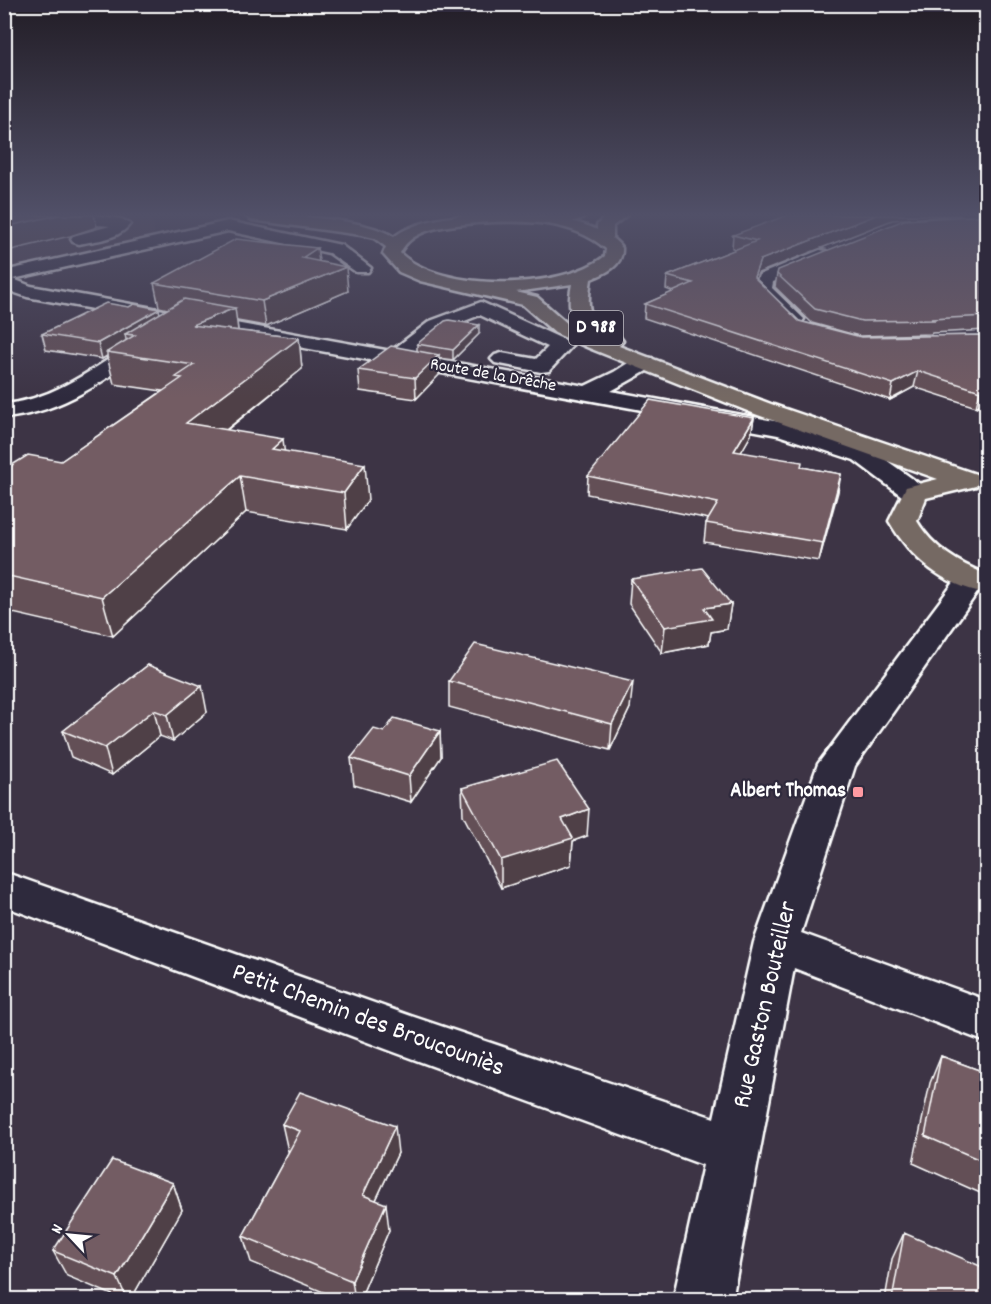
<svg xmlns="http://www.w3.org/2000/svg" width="991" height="1304" viewBox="0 0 991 1304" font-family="Dekko,sans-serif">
<rect width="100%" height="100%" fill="#3d3445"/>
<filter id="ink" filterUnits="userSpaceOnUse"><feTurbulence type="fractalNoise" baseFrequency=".0167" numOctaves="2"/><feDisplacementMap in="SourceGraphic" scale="12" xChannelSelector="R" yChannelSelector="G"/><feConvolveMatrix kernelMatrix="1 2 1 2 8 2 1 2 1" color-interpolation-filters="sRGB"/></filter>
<g filter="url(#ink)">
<path fill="#4d404e" d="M5,215H152L155,237L6,269L5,272Z"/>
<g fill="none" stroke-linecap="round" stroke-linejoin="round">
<defs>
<path id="minor" d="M93,215L122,219L130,224C118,240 97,240 79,244L73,242L71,239L73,236L110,226C74,221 39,234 4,243V233L63,218Z
M228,221L341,245L371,268L368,272H356L329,253L228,231L13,279L31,286L391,351L430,321L481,302L569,342L572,346L549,371L541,372L495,363L491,359L495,355L502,353L536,359L548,347L480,315L444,329L412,355L585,386L614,372L636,358L644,357L652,358L655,363L652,368L611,391L791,424L872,450L924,487L928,493L924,499L915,501L906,499L854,460L778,435L27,297L4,289V271Z
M820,250L826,251L828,255L826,259L773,282L772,288L804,319L801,323H787L757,293L754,289L759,275Z
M147,337L154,339L157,343L154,347C107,378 63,413 4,418V404C55,400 98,365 140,339Z
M972,570L983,573L986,580L855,766L801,933L986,1000V1042L794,968L732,1300H673L703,1165L394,1052L4,906V872L411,1016L714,1118L754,942L818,764L961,573Z"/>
<path id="major" d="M244,215C281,215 364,217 394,237C432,204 591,204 622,248C623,266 606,273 591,279C585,318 590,315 620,337L623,341L619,346L771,404L976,474L980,480L976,486L926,498L917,521C933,548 958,563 986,574V593C943,585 911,559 889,521L906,487L938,479L755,414L589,348L555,333L523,305L420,281L399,272L383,254L386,247L374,238L361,235L252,220ZM476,223C520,220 571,219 606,249L605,256C562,291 441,292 400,253C413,226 450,226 476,223ZM572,284C567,309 569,318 590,334L569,325L537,297L516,292Z"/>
<path id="highway" d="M549,215H586C578,223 553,226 542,223L540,220L542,217Z
M606,215H627L613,226V238L605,243L597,238V225Z"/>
</defs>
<use href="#minor" stroke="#fff" stroke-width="5"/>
<use href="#major" stroke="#fff" stroke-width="5"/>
<use href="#highway" stroke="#fff" stroke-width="5"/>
<use href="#minor" fill="#2f2a3d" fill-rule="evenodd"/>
<use href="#major" fill="#756964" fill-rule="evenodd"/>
<use href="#highway" fill="#756964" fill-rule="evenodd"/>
</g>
<path fill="#634f56" stroke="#fff" stroke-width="1.5" d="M987,215V330L932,333L931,334L859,336L812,323L775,287L777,274Z
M892,220L758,273L756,279L799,321L861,337L987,335V400L976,407L914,387L890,400L644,318L645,304L674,292L666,289L667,276L737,249L732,248L733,235Z
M317,248L319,261L348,291L266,326L237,321L238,331L299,338L302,369L227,430L284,451L368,500L347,529L246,512L113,636L4,611V470L61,461L162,391L114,384L107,356L102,359L46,350L42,334L160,314L168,309L159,307L154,283Z
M479,334L453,360L439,358V375L416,399L360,391L358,370L417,351V344Z
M754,418L751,435L741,452L801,467L841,474L819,561L704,542L706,523L709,519L587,494L588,476Z
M631,579L731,604L727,629L711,632L709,644L662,653L629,604Z
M148,665L207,712L173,741L160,736L112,775L71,757L63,731Z
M449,681L630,708L610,750L449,707Z
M440,731L441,757L411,802L354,785L351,758L384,732Z
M462,788L587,836L573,841L571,865L501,888L463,815Z
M941,1056L987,1073V1196L913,1163L930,1083Z
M282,1124L398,1153L376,1200L389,1230L360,1299H340L251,1262L243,1236L289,1151H288Z
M173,1183L182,1210L131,1299H122L67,1276L53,1251Z
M904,1233L987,1299H885L892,1259Z"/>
<path fill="#504046" stroke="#fff" stroke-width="1.5" d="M4,215H94L97,227L70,236L7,251L4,242Z
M876,215H961L892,220L758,273L752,291L754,277L760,260Z
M317,248L320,270L302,258Z
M346,267L348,291L266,326L262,301Z
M235,308L239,338L192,325Z
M159,309L162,324L135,335L125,334L127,345L107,352V356L102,359L98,343Z
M479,325V334L453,360V350Z
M299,338L302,369L192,457L186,423Z
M439,355V375L416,399L415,378Z
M918,371L914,387L890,400L893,384Z
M987,387V400L976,407L980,391Z
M754,418L751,435L732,468L734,451Z
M283,439L287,474L272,449Z
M365,464L368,500L347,529L344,493Z
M841,474L838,492L819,561L823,543Z
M240,476L246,512L113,636L102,597Z
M731,604L727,629L711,632L709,644L662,653L665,627L704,608Z
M633,682L630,708L610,750L612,724Z
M202,686L207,712L173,741L167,715Z
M154,710L160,736L112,775L105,748Z
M440,731L441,757L411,802L409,776Z
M589,809L587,836L573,841L571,865L501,888V860L562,819Z
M4,953L12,971L4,979Z
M395,1126L398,1153L366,1221L363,1195Z
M173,1183L182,1210L131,1299H127L117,1277Z
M386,1204L389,1230L360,1299H355L352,1281Z"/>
<path fill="#735c64" stroke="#fff" stroke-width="1.5" d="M28,215H59L4,227V221Z
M788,215H876L760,260L754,277L799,321L861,337L987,335V387L980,391L918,371L893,384L645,304L693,283L667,276L757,241L733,235Z
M987,215V316L931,319L935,320L862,321L815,309L777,274L778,270L904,220Z
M236,239L317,248L302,258L346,267L262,301L154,283Z
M184,299L235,308L192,325L299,338L186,423L283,439L272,449L365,464L344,493L240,476L102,597L4,575V470L28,455L61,461L182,378L176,377L194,365L107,352L135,335L125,334Z
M106,303L129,307L134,304L159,309L98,343L42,334Z
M449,320L479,325L453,350L417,344L445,321Z
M391,346L439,355L415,378L358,370Z
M650,400L754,418L734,451L802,462L801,467L841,474L823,543L706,523L718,503L588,476Z
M702,568L731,604L704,608L712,619L665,627L631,579Z
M475,644L633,682L612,724L449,681Z
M148,665L202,686L167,715L154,710L105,748L63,731Z
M394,718L440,731L409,776L351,758L374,729L384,732Z
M557,761L589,809L562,819L573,838L501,860L462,788Z
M941,1056L987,1073V1163L925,1136Z
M300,1092L395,1126L363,1195L386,1204L352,1281L243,1236L300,1131L282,1124Z
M112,1160L173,1183L117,1277L53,1251Z
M904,1233L987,1269V1299H892Z"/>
</g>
<linearGradient id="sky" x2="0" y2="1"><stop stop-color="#221d26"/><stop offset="0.54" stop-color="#515068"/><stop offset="1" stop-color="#515068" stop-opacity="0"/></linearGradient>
<rect width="991" height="398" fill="url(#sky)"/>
<rect fill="#ff9aa2" stroke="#2f2a3d" stroke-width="2" x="852" y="786" width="12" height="12" rx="3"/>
<g text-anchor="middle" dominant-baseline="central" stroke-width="4.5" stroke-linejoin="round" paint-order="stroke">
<g font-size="18" fill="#fff" stroke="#2f2a3d">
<text transform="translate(493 376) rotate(10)">Route de la Drêche</text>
</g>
<rect fill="#2f2a3d" stroke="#c1bfc5" stroke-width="1.5" x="569" y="311" width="54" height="34" rx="4.5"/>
<g font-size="20" font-weight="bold" fill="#fff">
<text x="596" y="328">D 988</text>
</g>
<g font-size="21" font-weight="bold" fill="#fff" stroke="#2f2a3d" text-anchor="end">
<text x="846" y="792">Albert Thomas</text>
</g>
<g font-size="26" fill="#fff" stroke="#2f2a3d">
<text transform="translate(766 1005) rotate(-77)">Rue Gaston Bouteiller</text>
<text transform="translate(368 1021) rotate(20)">Petit Chemin des Broucouniès</text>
</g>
</g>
<rect width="991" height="1304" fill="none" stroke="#2f2a3d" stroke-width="24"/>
<rect x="12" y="12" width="967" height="1280" fill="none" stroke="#fff" stroke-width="2" filter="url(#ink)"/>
<g transform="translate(69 1235) rotate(296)" stroke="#2f2a3d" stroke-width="4.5" paint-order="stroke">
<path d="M0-4.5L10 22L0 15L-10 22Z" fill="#ffffff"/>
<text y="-9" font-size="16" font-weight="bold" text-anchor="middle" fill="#ffffff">N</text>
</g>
</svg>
